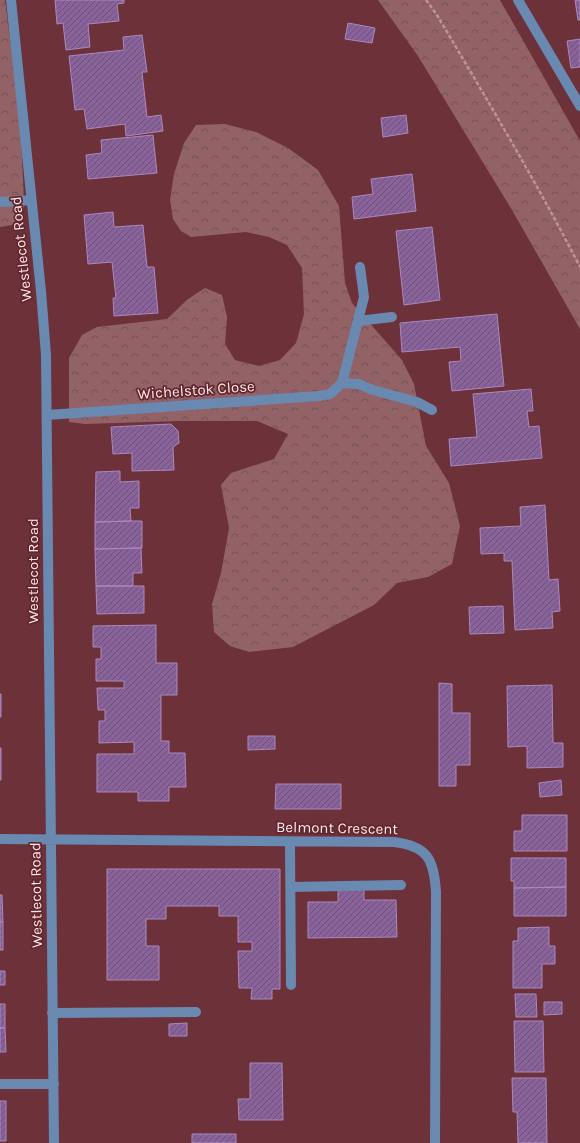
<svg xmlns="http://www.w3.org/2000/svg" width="580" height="1143" viewBox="0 0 580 1143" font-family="Karla,sans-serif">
<defs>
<pattern id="forest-crowns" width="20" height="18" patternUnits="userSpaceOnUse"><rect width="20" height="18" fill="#936266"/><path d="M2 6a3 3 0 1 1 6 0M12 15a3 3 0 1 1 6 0" fill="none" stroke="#705456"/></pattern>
<pattern id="building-hatch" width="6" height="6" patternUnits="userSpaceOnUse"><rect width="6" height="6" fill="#89629c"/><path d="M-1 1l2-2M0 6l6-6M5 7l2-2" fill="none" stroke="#6a5470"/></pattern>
</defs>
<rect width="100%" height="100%" fill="#6d3139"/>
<path fill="url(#forest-crowns)" d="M0,0H5C14,70 23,139 24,210L12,225L0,227Z
M378,0H500L580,141V329L512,210L418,56Z
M225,124L256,132L288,148L318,170L339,206L345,283L352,303L402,360L414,384L426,446L449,483L460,526L452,564L428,577L397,583L374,605L293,647L249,652L230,646L214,632L212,604L221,573L229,528L221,485L231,473L274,459L288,434L257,421H177L85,424L69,422V358L82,335L97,327L167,319L188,299L205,288L222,295L227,317L225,344L235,360L259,366L280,360L296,343L304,314L302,268L287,245L269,237L246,232L191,237L181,231L173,219L170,200L174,174L184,143L196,125Z"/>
<path fill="url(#building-hatch)" stroke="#ab88be" d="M55,0H124V3L117,4L119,21L88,24L90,47L66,50L63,23L57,24Z
M575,0H580V20H578Z
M348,23L375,28L372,43L345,39Z
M142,35L147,72H142L147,117L161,115L163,131L126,136L125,124L87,129L84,109L75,110L69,56L124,50L123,37Z
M580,39V67L571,68L567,41Z
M406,115L408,133L383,137L381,118Z
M153,135L157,173L88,179L86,155L102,153L101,140Z
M412,174L416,211L354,219L352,197L373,194L371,179Z
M113,212L114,227L143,225L147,267H154L158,313L114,316L113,298H116L112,262L88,264L84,215Z
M432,227L440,300L404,305L396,231Z
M497,314L504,386L452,391L449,362L461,361L460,347L402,352L400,323Z
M531,389L533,411H527L529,427L539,426L542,458L451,466L449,439L477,437L473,394Z
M171,424L178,431L179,443L173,447L174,470L132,471V453L113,454L111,427Z
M120,471V482L139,481V508H130L131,521L95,522L96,472Z
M545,505L549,580L558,579L560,611L552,612L553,628L515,630L512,561H504V553L481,554L480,528L521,526L520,507Z
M131,521H142V548L95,549V522Z
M141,548L142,573H133V586H96L95,549Z
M96,586H144V613L97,614Z
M503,606L504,633L470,634L469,607Z
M156,625V663H177V695H161V741H169V753H185L186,787H169V801H138V792H97V754H134V742L99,743V721H105V710H98L97,688H124V681H96V659H101V647H93V626Z
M439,683L452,684V713H470V765H456V786H439Z
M552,685L553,743H563V767L527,768V746L508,747L507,686Z
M0,694H1V717H0Z
M248,736H275V749L248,750Z
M0,748H1V780H0Z
M561,780L562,795L540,797L539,783Z
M276,784H341V809H275Z
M522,815H567V851H514V831H522Z
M511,858H566V887L514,888V881H511Z
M107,869H280V989H272V999H251L252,988H239L238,951H252V942H238V916H219V906H166V919H146V946H159V980H107Z
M566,887V916H514V888Z
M338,889H364V900H396L397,937L308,938V902H338Z
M0,895H2L3,922H0Z
M0,922H3V950H0Z
M549,927V946H555V964H542V988H513V941H518V928Z
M0,971H5V985H0Z
M515,994H536L537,1017H516Z
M544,1002H562V1014L544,1015Z
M0,1004H5V1028H0Z
M514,1021H543L544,1072H515Z
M187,1023V1036H169V1024Z
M0,1028H5L6,1052H0Z
M250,1063H282L283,1120H239L238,1099H250Z
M512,1078H546L547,1143H518L517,1112H513Z
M0,1101H6V1141H0Z
M192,1134H236V1143H192Z"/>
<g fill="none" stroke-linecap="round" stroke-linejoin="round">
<path stroke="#bc9498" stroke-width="2.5" stroke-dasharray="4 2" stroke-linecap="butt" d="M426,0L437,15C486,98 536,181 580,267"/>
<path stroke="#6989b1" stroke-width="10" d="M11,0L41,291L46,355L54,1143
M518,0L580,106
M0,202L31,200
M358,321L392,317
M342,383L364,297L360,267
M47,415L319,396L330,394L342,383L359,384L373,390L417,402L432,410
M0,839L394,842C428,846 434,860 436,892L435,1143
M290,842L291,985
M291,887L401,885
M52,1013L196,1012
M0,1084H54"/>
</g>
<g text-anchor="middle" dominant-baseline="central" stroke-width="3.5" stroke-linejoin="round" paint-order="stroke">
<g font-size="15" fill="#fee6e7" stroke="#61262e">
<text transform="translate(21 249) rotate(-96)">Westlecot Road</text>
<text transform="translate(196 390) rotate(-4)">Wichelstok Close</text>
<text transform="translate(33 571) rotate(-90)">Westlecot Road</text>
<text transform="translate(337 828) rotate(1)">Belmont Crescent</text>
<text transform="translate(36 895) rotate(-91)">Westlecot Road</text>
</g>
</g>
</svg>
